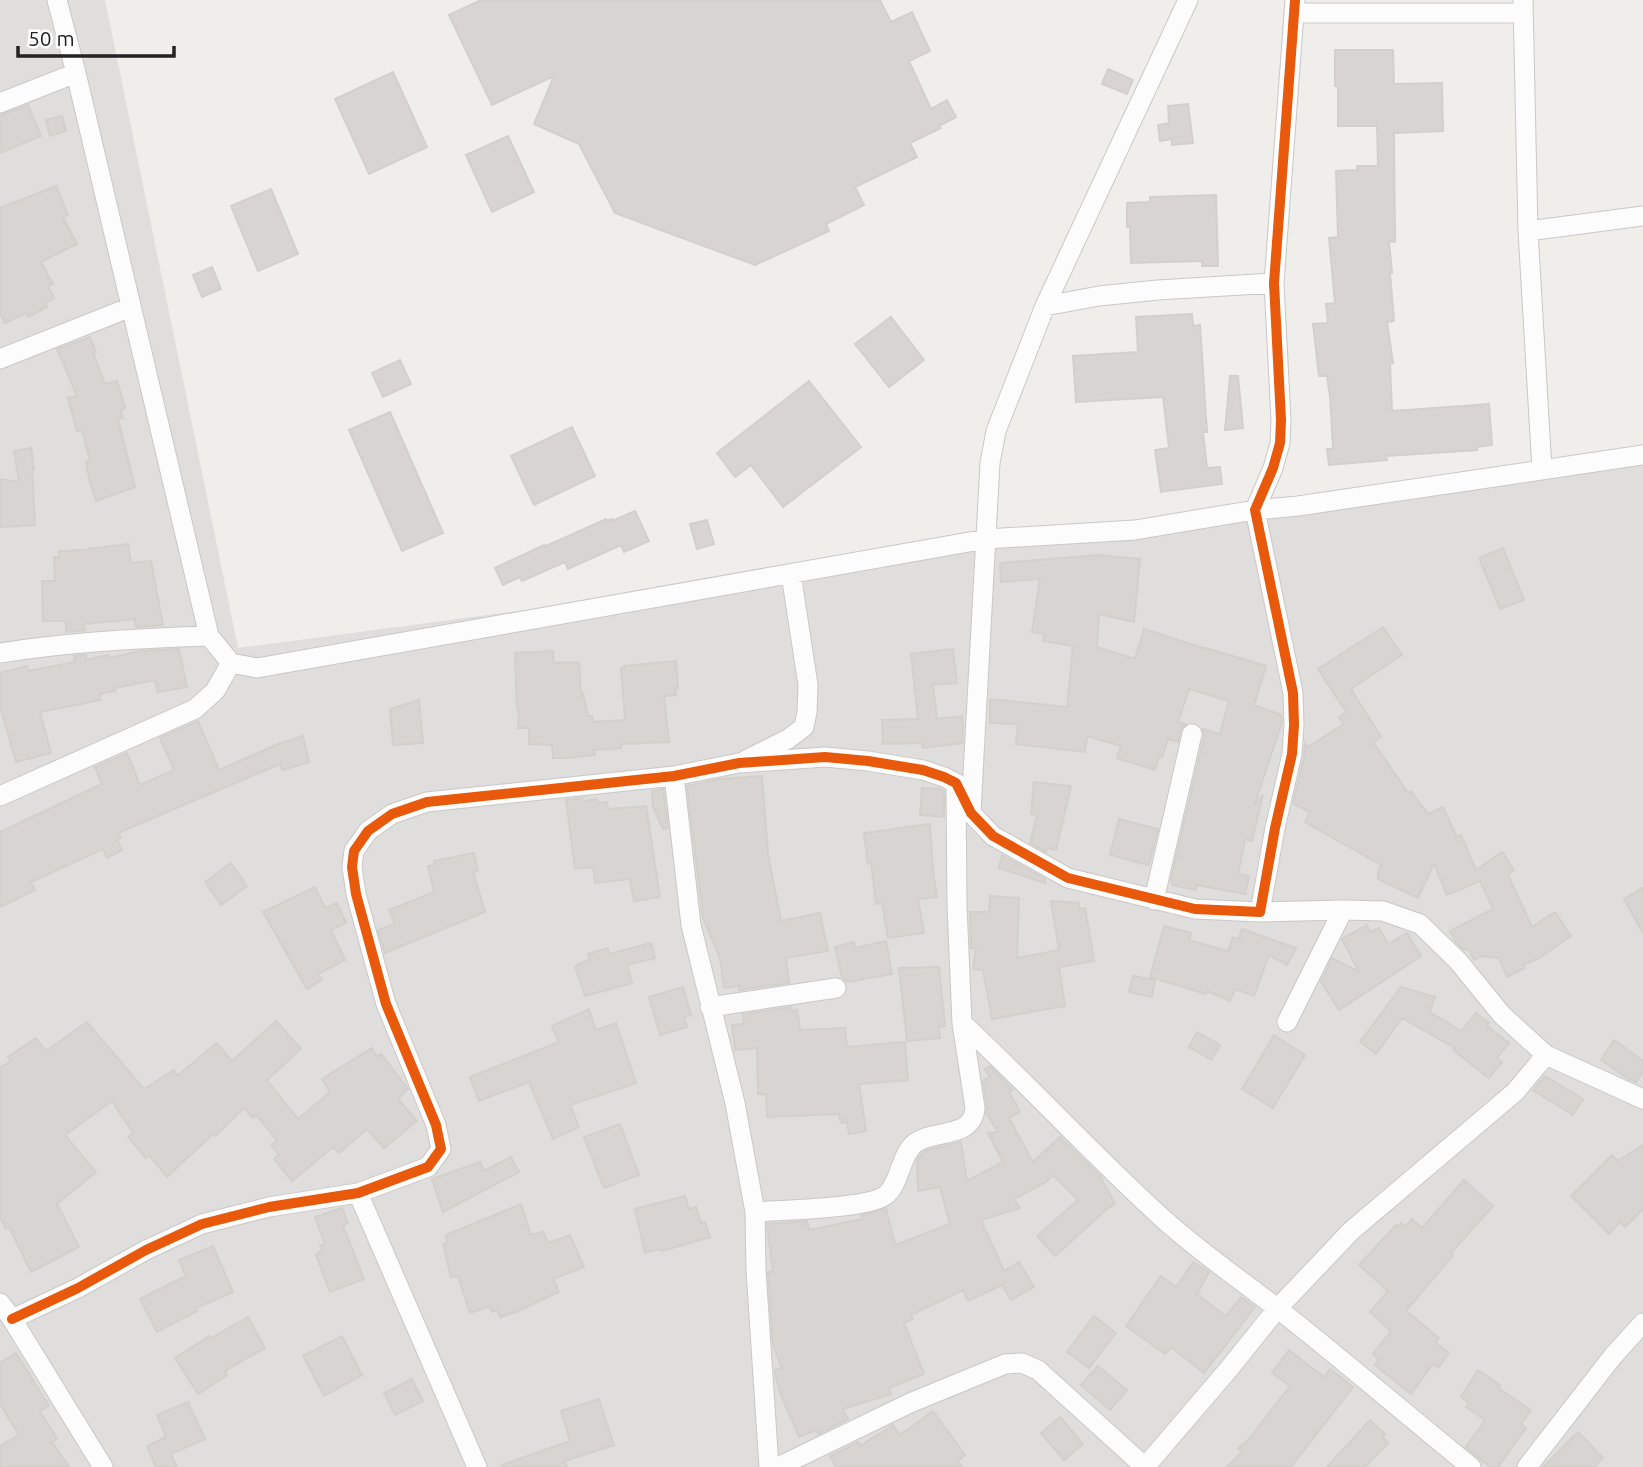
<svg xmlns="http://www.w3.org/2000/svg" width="1643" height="1467" viewBox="0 0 1643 1467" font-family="Ubuntu,sans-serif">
<rect width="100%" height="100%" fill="#f0eeeb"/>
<path fill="#dfdedc" d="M0,0H105L238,648L1643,462V1467H0Z"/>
<path fill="#d7d4d2" stroke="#d3d0cc" stroke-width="2" d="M481,0H880L891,22L912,12L930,51L909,61L931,109L947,100L956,117L939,126L941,128L910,143L917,157L855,187L864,205L826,224L829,231L755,265L615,213L579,144L534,124L554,76L492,105L449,15Z
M1335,50H1393L1394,84L1442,83L1443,131L1394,133L1395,242L1389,241L1392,273H1390L1394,321L1387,322L1393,363L1390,364L1392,411L1489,404L1492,445L1477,447V450L1386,456L1387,460L1329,465L1327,449H1333L1330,396L1327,376H1319L1313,324L1328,323L1326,304L1335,303L1329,238L1338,237L1336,171L1357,170V166H1378L1377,126H1338V86H1335Z
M1108,69L1133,80L1127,94L1102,84Z
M393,72L427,147L369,174L335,99Z
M1188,104L1193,143L1172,145V139L1160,141L1158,125L1169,123L1168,106Z
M28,105L41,136L0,153V115Z
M62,116L66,131L50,136L46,120Z
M508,136L534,192L492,212L466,155Z
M56,186L68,215L63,217L77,244L41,262L53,284L48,286L54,298L45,303L47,307L28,317L26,313L5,323L0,313V208Z
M271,189L298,254L258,271L231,206Z
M1216,195L1218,266H1202V261L1131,263L1130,227H1127V203L1150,202V197Z
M212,267L221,289L202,297L193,275Z
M1192,314L1193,326L1200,325L1207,432H1203L1207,468L1220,467L1222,484L1161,492L1155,450L1169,448L1163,397L1076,402L1073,356L1138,352L1136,317Z
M891,317L924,360L889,387L855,344Z
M90,337L96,352L93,353L105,384L117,381L125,408L121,410L123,418L118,419L135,487L96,501L90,482L86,462L90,461L82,430L77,431L68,398L77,396L57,349Z
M400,360L411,384L383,397L372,373Z
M1230,376H1238L1243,428L1225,430Z
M809,381L861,447L783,507L751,465L735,477L717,453Z
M390,412L443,533L402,551L349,430Z
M572,427L595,476L534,505L511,456Z
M31,448L34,469H32L35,525L0,527V479L19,482L14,451Z
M635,511L649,541L624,552L621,545L568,569L565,562L522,581L520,577L503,585L495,568L544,545V547L606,519L607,521L612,519V521Z
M707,520L714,544L697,549L690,524Z
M128,544L131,563L151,561L163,625L136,627L135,619L84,624L85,630L66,632V621H43L42,581H55L54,557H59V551L89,550L88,549Z
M1503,548L1524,600L1500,609L1479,558Z
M1097,555L1140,559L1134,622L1099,614L1097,647L1135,659L1144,629L1206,649V648L1266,666L1254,705L1281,715L1282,722L1254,806L1263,794L1252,841L1245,839L1238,874L1249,876L1245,894L1197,885L1196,890L1172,885L1171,879L1204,737L1203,729L1220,734L1229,701L1189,689L1178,722L1186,724L1180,731L1178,742L1168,739L1162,757L1159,756L1155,770L1117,758L1121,746L1087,736L1085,752L1016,744L1018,724L990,723V699L1067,707L1073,646L1043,641L1044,634L1032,632L1040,579L1001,582L1000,563Z
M1383,627L1402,655L1351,689L1381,737L1373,742L1408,793L1411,791L1428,814L1443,807L1457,837L1461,835L1476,870L1502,852L1514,870L1508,875L1532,927L1555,912L1571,936L1539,958L1523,965L1525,968L1507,977L1499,958L1482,956L1474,960L1468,948L1464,950L1455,941L1450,931L1493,909L1480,881L1447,895L1434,864L1418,898L1378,879V872L1381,865L1305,822L1310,812L1293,804L1304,757L1305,744L1308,747L1344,724L1339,717L1346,712L1318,669Z
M179,649L187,687L158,692L155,680L115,688V691L100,694L101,700L40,712L51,753L16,762L0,706V673L27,666L29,671L75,662L74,656L86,655V660L108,655L109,658L140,651Z
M953,649L957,683L933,685L937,719L962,716L963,729L962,743L923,748L922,743L883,744L882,720L918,719L911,654Z
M553,651L554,663L579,662L581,693H583L588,716H592V722L625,720L621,668H624V666L676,661L678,688L675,689L676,695L664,696L669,742L621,744V748L594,750L595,755L574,757V758H553L552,745L529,744V728H518L519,710H517L515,653Z
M419,700L423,743L393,745L390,709Z
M198,721L219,770L278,744L303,736L309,762L282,770L280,764L118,833L121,838L117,840L122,850L107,858L103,849L31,882L35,890L0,907V832L102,784L95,767L127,753L140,785L174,770L160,738Z
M762,776L768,854L781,921L820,913L828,951L786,958L789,983L739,990V986L724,988L720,958L703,918L687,786L721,779Z
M1034,782L1071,786L1056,850L1047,848L1046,852L1030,843L1037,815L1031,814Z
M922,788L940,789L944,791V817L920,815Z
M663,789L668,828L663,829L653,807L652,791Z
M582,798L583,801L597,799L598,803L607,802L608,809L646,806L660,897L634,901L630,879L595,883L593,867L575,869L566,800Z
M1119,819L1158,829L1149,865L1110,855Z
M930,824L933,870L937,897L918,899L924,933L888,938L882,903L876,904L871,863L868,864L864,833Z
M474,853L478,871L473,872L485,912L385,953L378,930L395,924L389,910L434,892L428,866L434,865V861Z
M1002,855L1045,879V883L999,868Z
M231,863L247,886L221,905L205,882Z
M315,887L325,908L337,903L346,923L331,930L345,960L318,974L322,980L307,989L263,912Z
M1643,888V933L1624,899Z
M990,896L1019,898L1017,958L1059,950L1051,901L1079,903V909L1085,908L1094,961L1059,967L1065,1006L992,1019L983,970L973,969L976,948H971L970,912H989Z
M1367,925L1370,932L1379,928L1388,944L1407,933L1421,956L1339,1010L1321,982L1332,958L1359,972L1342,939Z
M1164,926L1191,933L1189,940L1228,951L1233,937L1242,940L1239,938L1242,929L1296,948L1287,965L1269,955L1254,996L1235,989L1230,1001L1207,991L1206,994L1150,977Z
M886,941L892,974L847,982L842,977L835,947L854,942L855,948Z
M651,943L655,958L627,965L632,983L585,996L575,966L590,959L588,954L608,948L609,954Z
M939,967L945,1026L939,1027L940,1038L907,1041L899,968Z
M1133,976L1155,980L1152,997L1129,992Z
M683,987L691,1015L684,1017L687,1027L660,1035L649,997Z
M1401,987L1435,997L1430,1012L1461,1031L1476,1013L1489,1023L1487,1026L1509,1043L1497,1058L1502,1062L1489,1078L1453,1050L1455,1048L1402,1018L1376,1054L1360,1042Z
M791,1007L792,1011L797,1010L800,1030L845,1028L847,1047L905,1042L908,1080L859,1084L866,1131L849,1134L847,1122L841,1123L839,1114L767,1117L766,1094H758L757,1048L735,1050L732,1025L744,1024L743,1014Z
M589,1009L596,1030L616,1023L636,1083L570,1105L579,1127L553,1139L529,1082L479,1101L470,1077L559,1042L552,1026Z
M276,1021L301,1049L267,1080L298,1119L330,1092L322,1079L372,1048L377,1057L381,1054L408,1089L398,1099L417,1121L384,1148L367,1129L339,1153L333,1147L292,1181L274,1159L279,1155L271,1145L277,1140L256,1115L253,1118L244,1108L215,1136L213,1134L167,1177L149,1155L146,1158L128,1137L133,1133L112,1101L65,1135L96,1172L57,1204L79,1247L31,1272L9,1227L6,1229L0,1217V1068L11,1061L8,1057L36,1038L46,1051L87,1022L144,1089L174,1070L177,1076L217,1043L232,1061Z
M1197,1032L1220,1045L1212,1060L1189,1047Z
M1274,1035L1305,1055L1273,1108L1242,1089Z
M1614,1040L1643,1061V1072L1636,1082L1629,1079L1601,1060Z
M990,1066L1013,1090L1009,1092L1020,1112L1009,1118L1033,1162L1060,1137L1100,1176L1115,1204L1107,1209L1055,1256L1037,1236L1078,1200L1053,1175L1046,1182L1014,1199L1020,1208L981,1220L1004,1271L1019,1262L1034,1287L1011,1300L1002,1285L968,1301L963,1290L911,1315L913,1319L904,1323L924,1374L889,1388L891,1394L843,1409L848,1419L818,1434L816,1430L799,1437L780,1393L775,1373V1370L782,1368L773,1345L768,1272H773L767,1224L807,1221L809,1230L862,1219L861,1216L886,1208L895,1245L950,1224L940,1187L918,1191L917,1160L922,1153L928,1150L961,1142L967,1181L1003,1162L988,1133L998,1132L986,1113L987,1106L983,1081L990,1077L985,1069Z
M1545,1076L1583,1099L1573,1115L1533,1090Z
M620,1124L639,1175L604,1188L584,1137Z
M1643,1145V1209L1625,1227L1620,1222L1609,1234L1571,1196L1612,1155L1618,1161Z
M511,1157L519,1172L443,1212L432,1179L480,1162L484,1171Z
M1464,1180L1493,1206L1451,1253L1453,1255L1406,1311L1439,1338L1435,1342L1449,1353L1438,1368L1433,1364L1411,1394L1375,1365L1379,1360L1373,1354L1391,1331L1370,1312L1388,1291L1359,1265L1396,1225L1398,1227L1401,1223L1405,1227L1412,1219L1422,1228Z
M685,1196L689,1209L696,1207L701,1223L705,1222L710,1237L662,1251L661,1249L645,1253L635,1209Z
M521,1204L531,1235L543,1232L548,1243L570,1235L584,1267L553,1279L559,1292L516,1312L500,1317L497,1310L492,1312L490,1306L470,1313L458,1276L451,1277L443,1244L447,1243L446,1235Z
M342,1208L348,1223L343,1225L364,1279L330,1292L316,1255L322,1250L320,1246L325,1244L315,1217Z
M213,1246L233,1292L196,1308L197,1311L157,1332L140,1299L186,1276L179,1260Z
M1193,1262L1209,1272L1197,1294L1226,1316L1241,1297L1255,1307L1204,1373L1171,1347L1165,1354L1126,1326L1161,1276L1176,1287Z
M1094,1316L1116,1333L1089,1368L1067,1352Z
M248,1317L265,1348L225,1371L227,1375L198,1394L175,1358L210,1336L211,1338Z
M342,1336L362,1375L324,1396L303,1356Z
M1289,1350L1324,1377L1330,1369L1353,1387L1291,1467H1227L1242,1452L1238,1449L1249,1439L1290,1386L1272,1373Z
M16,1353L49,1406L40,1411L57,1439L52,1442L69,1467H0V1446L19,1435L0,1404V1363Z
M1098,1366L1127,1390L1110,1410L1081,1385Z
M1478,1370L1500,1385L1498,1388L1531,1410L1521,1424L1526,1428L1498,1467H1490L1466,1447L1485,1420L1466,1407L1469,1403L1461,1397Z
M412,1379L423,1401L395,1415L384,1393Z
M599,1399L614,1445L565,1461L567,1467H503L502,1465L570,1441L561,1411Z
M188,1402L205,1439L171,1454L177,1467H156L147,1446L166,1437L157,1415Z
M933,1411L965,1455L958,1461L962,1467H836L830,1456L858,1442L860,1446L893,1425L900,1435Z
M1060,1417L1083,1444L1064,1460L1041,1433Z
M1370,1420L1385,1434L1382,1437L1388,1443L1365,1467H1327Z
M1578,1432L1603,1458L1594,1467H1543Z"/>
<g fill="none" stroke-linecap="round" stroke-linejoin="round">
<defs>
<path id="minor" d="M57,0L76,73L209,636L231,663L257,668L986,539L1135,530L1255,510L1298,506L1643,455
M1523,0L1528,231L1542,470
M1296,13H1523
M0,103L76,73
M1528,231L1643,216
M1045,306L1099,296L1158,290L1274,283
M0,359L131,307
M0,653C69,642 139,638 209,636
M746,760L788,739L804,727L807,712L808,685L791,574
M674,776L691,925L735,1103L755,1212L756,1270L769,1467
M0,796L195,709L215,691L231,663
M971,811L990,463L996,431L1045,306L1188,0
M1154,900L1192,734
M1260,912L1343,910L1383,911L1420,924L1458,961L1502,1015L1546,1055L1643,1099
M710,1007L836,988
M1287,1022L1343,910
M962,1023C1030,1086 1092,1154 1160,1216C1197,1250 1238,1278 1277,1308C1343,1360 1406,1414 1471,1467
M358,1193L477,1467
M755,1212C780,1210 872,1209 887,1194C900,1182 901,1154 915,1143C934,1129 973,1139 975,1108L962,1023L957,906L956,788
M0,1303L12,1319L103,1467
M12,1319L78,1288L146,1250L202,1224L269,1207L358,1193L428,1167L441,1149L436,1125L386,1004L356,894L352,867L354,851L368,831L392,814L427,802L674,776L739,763L825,757L868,761L923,770L944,777L956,783L971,813L993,836L1068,878L1195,909L1260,912L1275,828L1292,754L1294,725L1293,693L1255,510L1273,468L1280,443L1281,420L1274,283L1295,0
M778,1467L910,1403L1005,1364L1022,1363L1038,1370L1145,1467L1228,1370L1277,1309L1351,1231L1515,1092L1546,1055
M1527,1467L1613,1356L1643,1323"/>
</defs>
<use href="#minor" stroke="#c9c8c7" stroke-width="21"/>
<use href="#minor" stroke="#fdfcfc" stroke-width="19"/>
<defs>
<path id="cycleway" d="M12,1319L78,1288L146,1250L202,1224L269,1207L358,1193L428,1167L441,1149L436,1125L386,1004L356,894L352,867L354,851L368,831L392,814L427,802L674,776L739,763L825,757L868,761L923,770L944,777L956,783L971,813L993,836L1068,878L1195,909L1260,912L1275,828L1292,754L1294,725L1293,693L1255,510L1273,468L1280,443L1281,420L1274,283L1295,0"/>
</defs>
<use href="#cycleway" stroke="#fff" stroke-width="15"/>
<use href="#cycleway" stroke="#e8590c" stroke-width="10"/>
</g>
<path d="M18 46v10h156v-10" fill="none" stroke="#222222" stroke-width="3.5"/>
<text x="28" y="46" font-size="21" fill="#222222" stroke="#ffffff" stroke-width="5" paint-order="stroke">50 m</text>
</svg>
